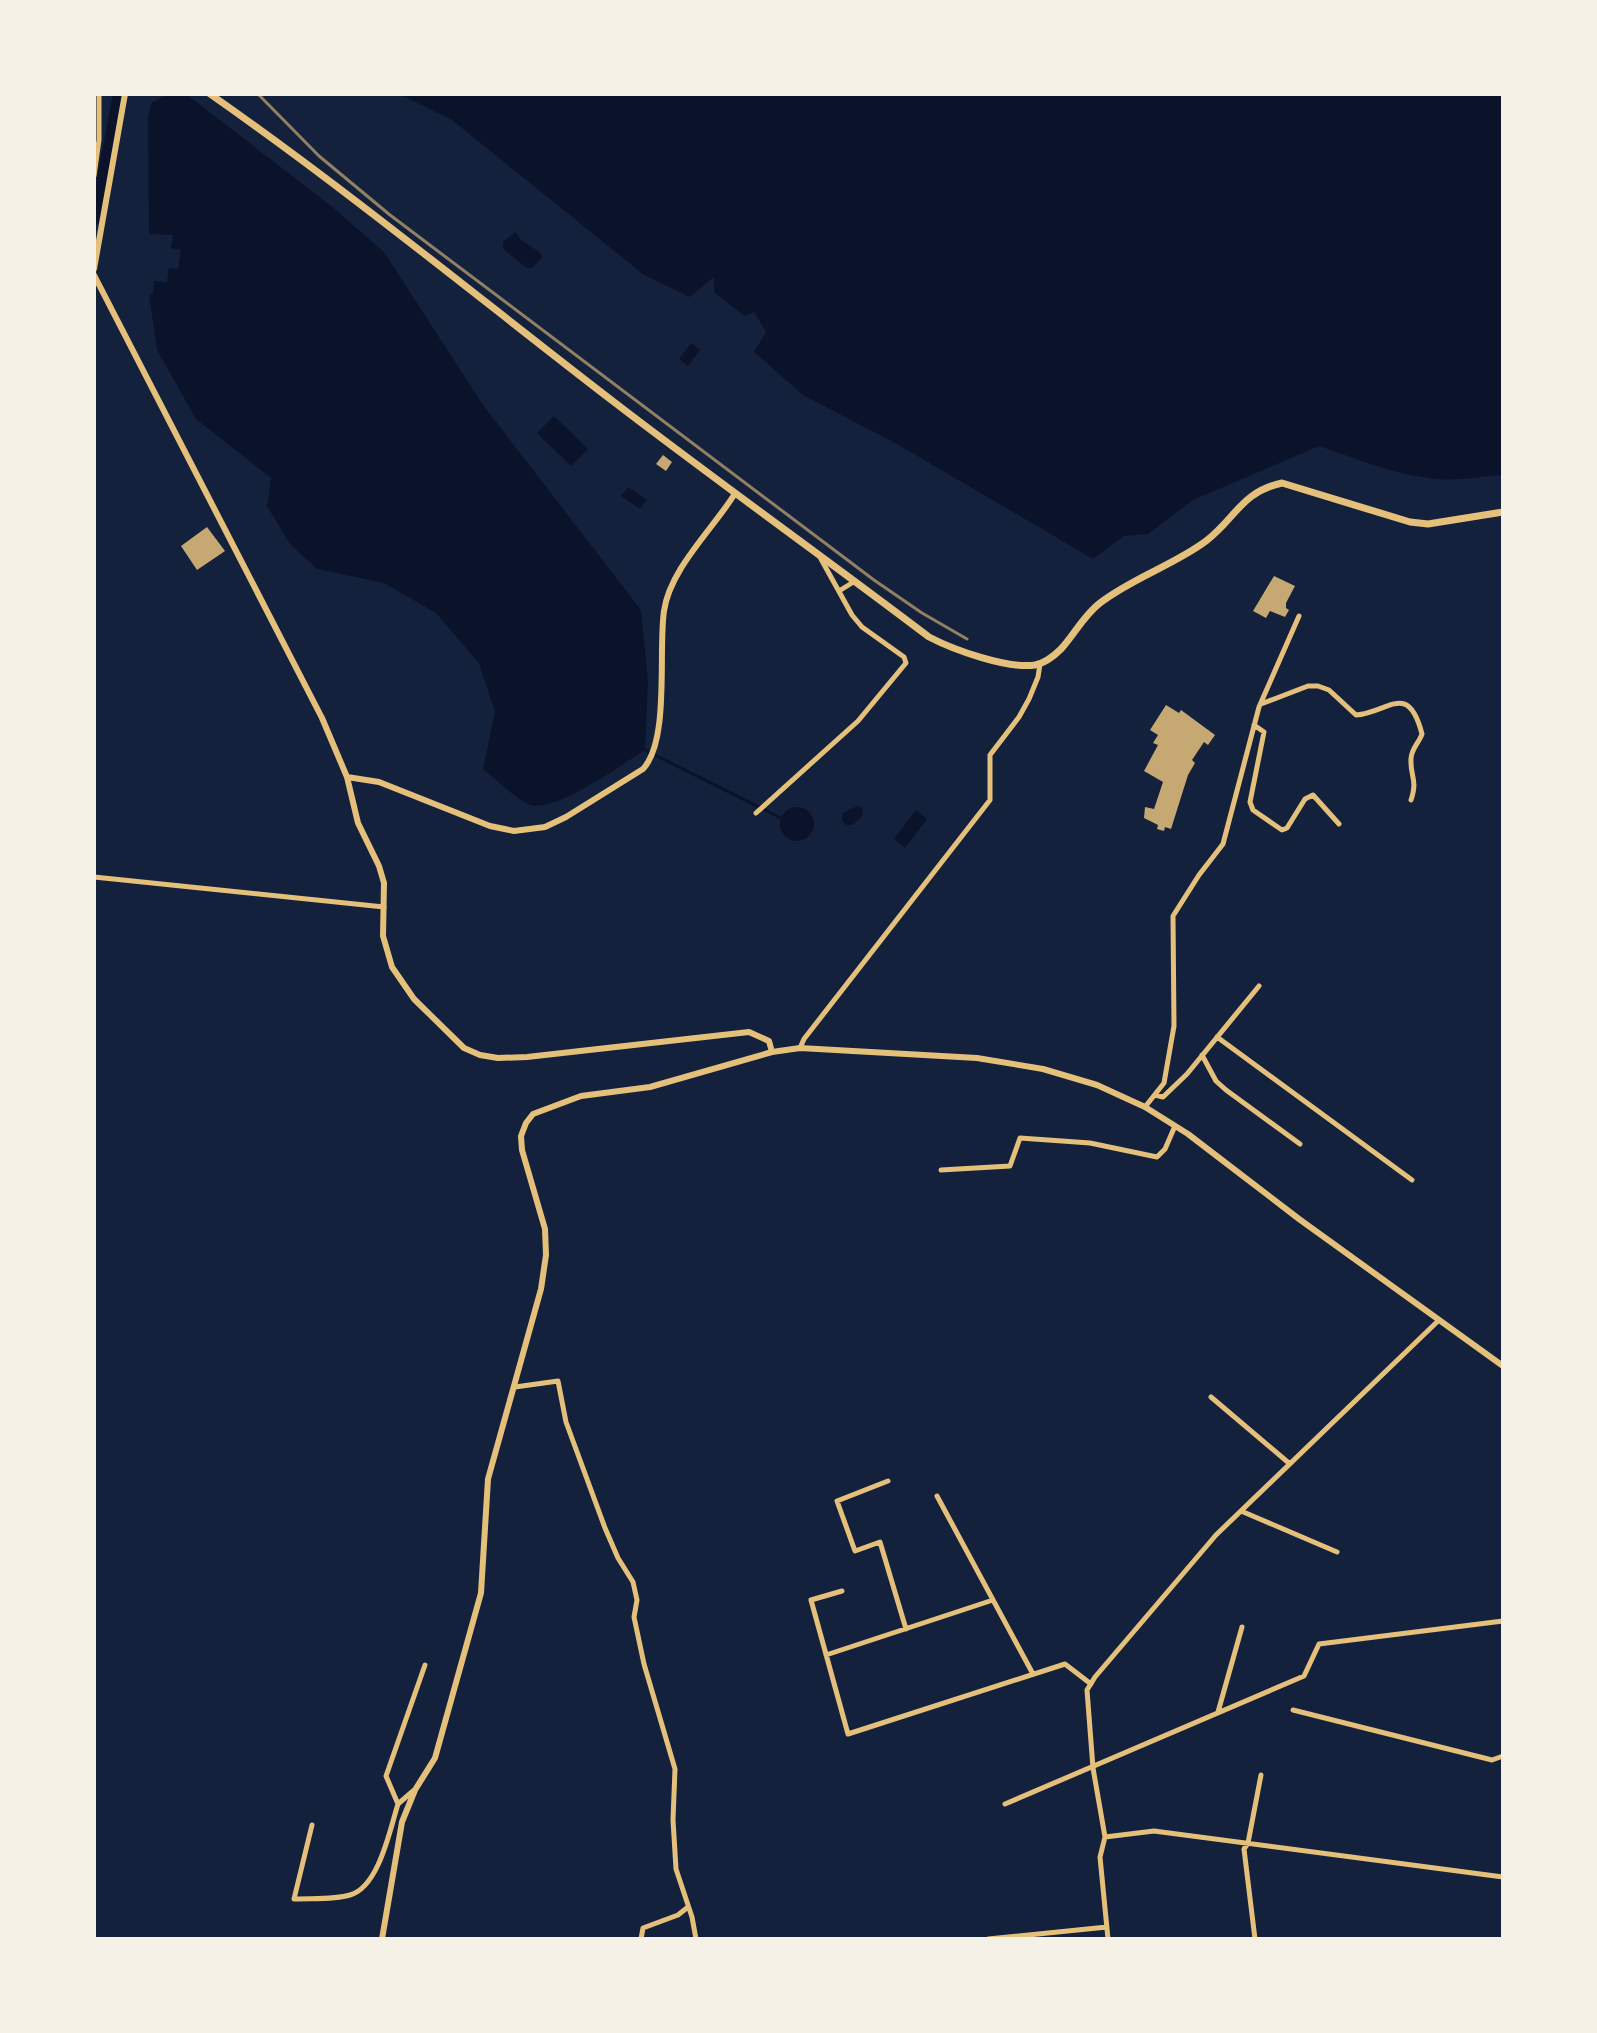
<svg xmlns="http://www.w3.org/2000/svg" width="1597" height="2033" viewBox="0 0 1597 2033" font-family="'Fira Sans Condensed',sans-serif">
<rect width="100%" height="100%" fill="#14213d"/>
<path fill="#0b132b" d="M169,94H186L330,205L384,252L483,405L641,610L648,681L645,750C623,764 551,816 528,804C512,796 497,780 483,769L495,712L479,663L436,613L384,583L317,569L290,544L267,506L271,478L196,419L157,350L149,295L153,293L154,281L167,282L169,268L178,269L181,250L171,248L173,235L149,234L148,119L151,103Z
M399,94H1503V475C1478,477 1453,482 1428,478C1390,473 1354,458 1319,446L1193,500L1148,534L1124,536L1093,559L897,444L803,395L754,352L766,332L754,312L744,316L714,292V277L690,297L644,275L452,120Z
M515,232L521,240L541,253L542,258L532,268H527L503,249V242Z
M691,343L700,350L688,366L679,359Z
M554,416L588,449L571,466L537,433Z
M628,487L647,500L640,509L621,496Z
M857,806L862,808L863,815L853,825H846L842,820L843,813Z
M780 824a17 17 0 1 1 34 0a17 17 0 1 1-34 0Z
M916,810L927,819L905,848L894,839Z"/>
<g fill="none" stroke-linecap="round" stroke-linejoin="round">
<path stroke="#0b132b" stroke-width="3" d="M645,750L781,818"/>
<path stroke="#0b132b" stroke-width="10" d="M94,221L118,94"/>
</g>
<path fill="#c6a872" d="M663,455L672,462L666,471L656,464Z
M207,527L225,551L197,570L181,546Z
M1274,576L1295,586L1286,603V608L1289,610L1285,617L1270,611L1266,618L1253,611Z
M1166,705L1179,713L1181,710L1215,735L1208,745L1204,742L1192,760L1195,763L1188,775L1171,829L1165,827L1164,831L1157,829L1158,825L1144,818L1145,807L1154,809L1163,782L1144,771L1158,745L1153,743L1158,735L1150,730Z"/>
<g fill="none" stroke-linecap="round" stroke-linejoin="round">
<path stroke="#e5c07b" stroke-width="5" d="M94,176L99,140V94
M839,591L855,581
M1261,704L1308,686H1318L1329,690L1356,715C1388,713 1408,680 1422,734C1419,743 1411,749 1411,759C1410,777 1418,779 1411,800
M1254,725L1264,732L1250,802L1253,810L1282,830L1287,828L1305,799L1313,795L1339,824
M756,813L858,721L906,663L904,657L862,627L852,615L821,559
M94,877L384,907
M1217,1037L1412,1180
M800,1048L804,1039L990,800V755L1019,717L1029,699L1038,677L1040,664
M1202,1055L1216,1081L1226,1090L1300,1144
M1155,1095L1163,1097L1187,1074L1259,986
M1145,1107L1164,1083L1174,1026L1173,916L1199,875L1223,844L1259,707L1299,616
M941,1170L1010,1166L1020,1138L1090,1143L1157,1157L1165,1149L1175,1126
M1439,1320L1216,1535L1095,1677L1087,1690L1093,1768L1105,1837L1154,1831L1503,1877
M515,1387L558,1381L566,1422L605,1528L618,1558L633,1582L637,1600L634,1617L644,1664L675,1769L673,1820L676,1869L692,1917L696,1939
M1211,1397L1290,1464
M888,1481L837,1501L855,1551L880,1542L906,1629
M937,1496L1033,1674
M1241,1511L1337,1552
M842,1591L811,1600L848,1734L1065,1664L1091,1684
M826,1655L993,1600
M1293,1710L1492,1760L1503,1756
M1218,1712L1242,1627
M413,1791L398,1804L386,1776L425,1665
M1005,1804L1304,1676L1319,1644L1503,1621
M312,1825L294,1899C311,1898 334,1900 350,1895C379,1887 390,1829 398,1804
M1105,1837L1100,1857L1108,1939
M641,1939L643,1928L678,1915L688,1907
M988,1939L1107,1927
M1255,1939L1244,1849L1248,1843L1261,1775"/>
<path stroke="#e5c07b" stroke-width="6" d="M94,269L125,94
M94,275L322,718L347,777L358,823L379,866L384,883L383,936L392,967L414,999L464,1048L480,1055L498,1058L527,1057L749,1032L769,1041L772,1052
M347,777L379,782L490,826L514,831L545,827L566,817L643,769C670,740 658,651 664,611C670,569 712,530 734,495
M382,1939L402,1822L415,1790L435,1758L481,1593L488,1479L541,1289L546,1255L545,1229L522,1150L521,1136L526,1123L533,1114L581,1096L650,1087L772,1052L800,1048L977,1058L1043,1069L1097,1085L1145,1107L1188,1134L1299,1219L1503,1366"/>
<path stroke="#e5c07b" stroke-width="7" d="M210,94C349,191 480,299 614,402C718,482 825,558 929,637C954,650 1007,669 1035,665C1045,663 1054,656 1061,649C1074,635 1084,615 1100,603C1132,578 1174,565 1206,541C1236,518 1241,492 1282,483L1410,522L1428,524L1503,512"/>
<path stroke="#918062" stroke-width="3" d="M258,94L319,156L390,215L874,580L922,613L967,639"/>
</g>
<rect width="1597" height="2033" fill="none" stroke="#f6f1e7" stroke-width="192"/>
</svg>
